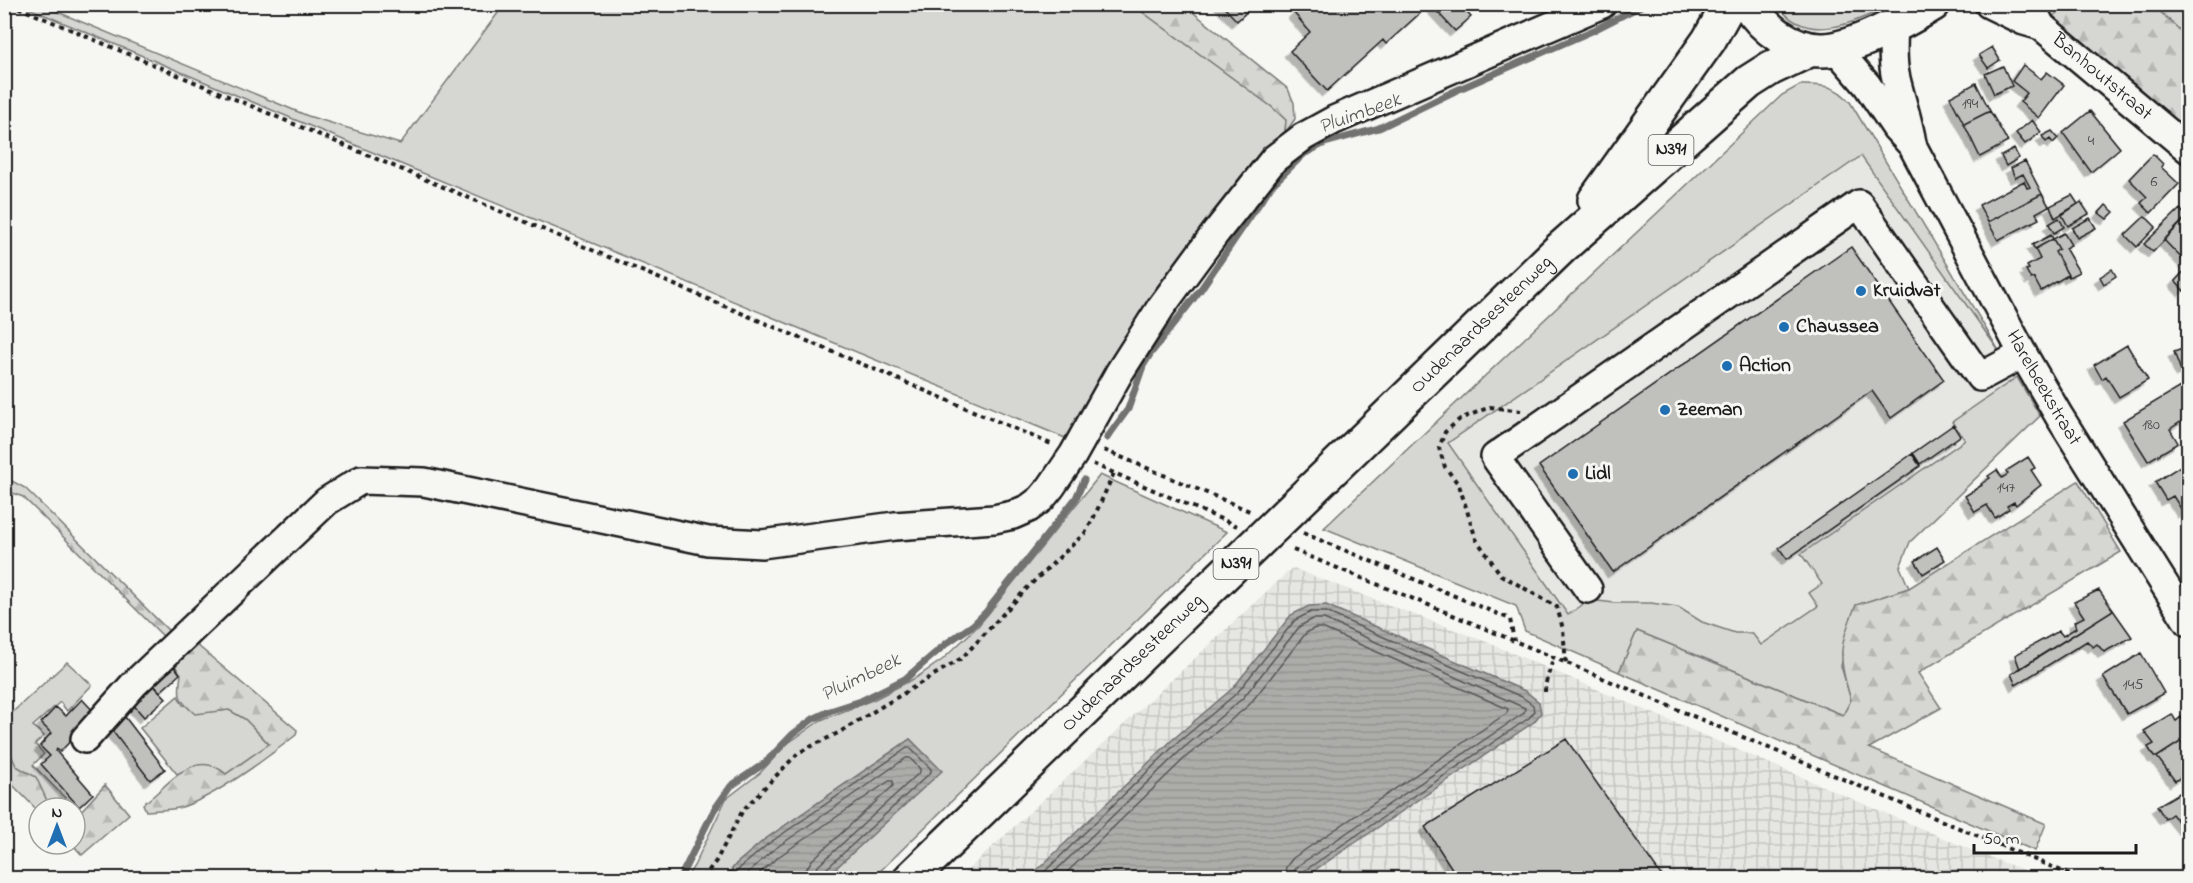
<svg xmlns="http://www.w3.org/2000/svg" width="2193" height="883" viewBox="0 0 2193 883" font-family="'Indie Flower',sans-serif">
<defs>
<pattern id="industrial-grid" width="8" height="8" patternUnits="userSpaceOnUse" patternTransform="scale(1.5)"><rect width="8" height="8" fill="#e6e6e2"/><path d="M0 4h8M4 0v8" fill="none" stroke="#c5c5c1"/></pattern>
<pattern id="forest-firs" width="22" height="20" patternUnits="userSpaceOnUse" patternTransform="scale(1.5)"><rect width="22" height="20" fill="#d6d6d2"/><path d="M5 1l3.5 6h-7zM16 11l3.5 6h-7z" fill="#b7b7b4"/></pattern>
<pattern id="water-rules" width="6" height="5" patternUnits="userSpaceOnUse" patternTransform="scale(1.5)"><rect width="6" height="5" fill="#acaca9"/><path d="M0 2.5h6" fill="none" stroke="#939391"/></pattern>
<filter id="shadow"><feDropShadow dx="-5.5" dy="5.5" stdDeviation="0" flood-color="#0004"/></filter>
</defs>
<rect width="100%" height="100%" fill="#f6f6f2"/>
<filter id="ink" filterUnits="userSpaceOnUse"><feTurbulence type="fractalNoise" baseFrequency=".0167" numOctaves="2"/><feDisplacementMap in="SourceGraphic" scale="12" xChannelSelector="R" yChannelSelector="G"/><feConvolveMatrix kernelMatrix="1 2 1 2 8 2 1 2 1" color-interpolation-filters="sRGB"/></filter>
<g filter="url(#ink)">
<path fill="#e6e6e2" d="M1862,155L2017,377L1953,421L1965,440L1801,553L1822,584L1818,606L1761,645L1752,633H1736L1702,622L1678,607L1651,603H1615L1589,600L1568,615L1448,443Z"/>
<path fill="url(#industrial-grid)" d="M1292,568L1489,643L1976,852L2044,878H959Z"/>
<path fill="#d6d6d2" stroke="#797977" stroke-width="1.5" d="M21,5H41L308,116L400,144L504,5H1133L1272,107L1286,120L1285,133L1070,440L391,160Z
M1778,5H1890C1856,23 1805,46 1778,5Z
M2153,5H2188V38Z
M1800,85C1823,85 1834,84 1850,102L2001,354L1861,156L1448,443L1568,615L1589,600L1615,603H1651L1678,607L1702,622L1735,633H1752L1761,645L1818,606L1809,593L1822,584L1801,554L1965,440L1952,422L2017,377L2040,416L1910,542L1900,567L1909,588L1856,605L1841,666L1851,700L1843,715L1637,631L1619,672L1525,631L1516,606L1324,528L1782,95Z
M1100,475L1227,532L873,878H825L941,771L910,739L764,840L736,864L725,878H686L694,866L726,799L760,773L787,744L821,720L875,699L917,677L942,660L979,625Z
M67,662L92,685L67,711L60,702L33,726L44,736L35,744L44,754L33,765L68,801L62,808L49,805L35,777L16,766L11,758L5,738L4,720Z
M178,696L183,705L218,711L229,710L245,719L269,744L226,774C211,761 194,765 177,774L140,728Z"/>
<path fill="url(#forest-firs)" stroke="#797977" stroke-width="1.5" d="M1133,5H1184L1288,89L1294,103L1295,119L1285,133L1286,120L1272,107Z
M2068,5H2153L2188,38V139L2053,16Z
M4,480L12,481L25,488L177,639L171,644L23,497L5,490Z
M2078,481L2121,552L1918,673L1941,708L1869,748L2046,824L2035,851L1619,672L1637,631L1843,715L1851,700C1838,657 1838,647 1856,605L1909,588Z
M190,639L297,730L296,735C268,757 212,800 178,808C168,810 157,810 146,811L143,804C168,787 193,746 226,774L269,744L245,719L229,710L195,714C177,699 178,696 181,674L175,666L166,660Z
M4,738L16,766L36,777L49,805L62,808L68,801L81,811L105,785L129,814L82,855L72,844H75V808H39V812L5,777Z"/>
<path fill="url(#water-rules)" stroke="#727271" stroke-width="1.5" d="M1326,605L1525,691L1539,702L1541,713L1534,722L1303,878H1029L1171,741L1233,688L1291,615L1309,606Z
M910,739L942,771L825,878H725L736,864L764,840Z"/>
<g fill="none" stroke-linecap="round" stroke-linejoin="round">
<path stroke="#565654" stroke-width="1.5" d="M732,878L740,868L768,844L907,748H910L931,769V772L824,871L822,878
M742,878L773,850L906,758H910L920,769V772L818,866L814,878
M754,878L778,857L889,781H893V786L812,860L807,868L805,878
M1038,878L1175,745L1237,693L1295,620L1311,612H1326L1522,697L1533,705L1534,712L1529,718L1304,871L1300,878
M1048,878L1180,751L1243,698L1300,626L1313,619H1324L1525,708L1524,713L1299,865L1294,871L1293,878
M1061,878L1186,757L1249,705L1306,633L1315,628H1322L1508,709L1507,713L1293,858L1286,867L1284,878"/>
<path stroke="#727271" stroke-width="7" d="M1107,438L1128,409L1143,366L1151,353L1201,289L1271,186L1304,154L1325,143L1379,128L1457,90L1594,30L1645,4
M680,878L714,810L731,786L765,763L793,734L813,719L830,711L861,701L905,679L947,643L973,625L986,612L1076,498L1084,480"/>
</g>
<path fill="#c0c0bd" stroke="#1c1c1c" stroke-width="1.5" filter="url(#shadow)" d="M1221,4H1255L1237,21Z
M1303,4H1430L1386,44L1383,40L1327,91L1290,51L1310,32L1294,13Z
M1430,4H1459L1471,17L1455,31Z
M1992,47L2000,60L1988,68L1979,55Z
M2023,65L2041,79L2047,72L2064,85L2039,118L2020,102L2027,93L2012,81Z
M2003,66L2012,86L1994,94L1985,74Z
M1976,83L1990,111L1964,124L1950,97Z
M1990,111L2008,142L1980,157L1964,124Z
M2090,111L2120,148L2091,172L2063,133Z
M2032,120L2041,132L2025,144L2016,133Z
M2052,131L2058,138L2053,143L2050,139L2046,142L2042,136Z
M2014,149L2019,158L2006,166L2001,156Z
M2153,154L2163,164L2161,167L2179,184L2151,213L2141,203L2147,197L2129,179Z
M2025,161L2042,194L1988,222L1979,205L2024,181L2027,188L2030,187L2023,174L2015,178L2011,168Z
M2042,194L2049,206L2036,213L2039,219L1998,240L1988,222Z
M2072,195L2078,204L2055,218L2050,206Z
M2081,202L2089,214L2068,226L2062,215Z
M2106,205L2114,212L2107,219L2099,213Z
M2180,209L2187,217L2153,252L2144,244Z
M2188,215V265L2164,240Z
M2145,216L2156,227L2137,247L2125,235Z
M2059,218L2064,227L2054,233L2049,224Z
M2090,218L2096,228L2077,238L2072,228Z
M2064,233L2071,245L2065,248L2079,272L2069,277L2055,252L2059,249L2053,239Z
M2051,235L2053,239L2035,249L2032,245Z
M2053,239L2059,249L2055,252L2068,275L2041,291L2034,278L2031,279L2026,270L2029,269L2027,266L2040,259L2035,249Z
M1851,247L1944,380L1891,418L1872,391L1613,572L1539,466Z
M2188,267V286L2184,291L2175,281Z
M2112,269L2116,276L2104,284L2100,277Z
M2127,345L2148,380L2119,397L2106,376L2102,379L2094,365Z
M2188,347V368L2181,371L2174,352Z
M2180,387L2188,401V417L2170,429L2178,443L2148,461L2123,421Z
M1953,425L1960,436L1920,464L1913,453Z
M1912,454L1920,466L1787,559L1779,548Z
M2028,457L2035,468L2031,470L2041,485L2016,505L2014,502L2007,506L2009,509L1995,518L1987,505L1975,512L1965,496L1982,485L1981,484L1990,478L1988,476L1997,470L2002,478L2008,474L2006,471Z
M2188,461V509L2183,512L2173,496L2166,500L2155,482Z
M1937,547L1945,560L1923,574L1915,561Z
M2099,590L2113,610L2020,669L2015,655L2059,631L2063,636L2076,628L2074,622L2084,617L2074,602Z
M2113,610L2132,637L2104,652L2097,644L2093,647L2087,641L2016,685L2011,674Z
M2141,653L2164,693L2127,714L2103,677Z
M175,667L180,674L160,692L150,682L166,668L169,672Z
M151,682L166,698L144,717L130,701Z
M82,699L96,714L60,752L57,749L56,751L93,794L79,807L41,764L50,756L40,746L51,733L41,723L56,707L66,716Z
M2172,714L2176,721L2181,717L2188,731V737L2157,757H2154L2148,747L2154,744L2144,731Z
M125,717L165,769L150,780L110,728Z
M2188,737V772L2175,781L2157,757Z
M1566,739L1663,878H1458L1425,827Z
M2188,788V826L2184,829L2172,814L2165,819L2157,806Z"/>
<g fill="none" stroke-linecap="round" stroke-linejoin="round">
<defs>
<g id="minor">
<path d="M1989,4L2024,21L2041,26"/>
<path id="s1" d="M2030,4L2041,26L2188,149"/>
<path d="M1894,26C1893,41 1892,58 1895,74C1900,98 1908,118 1912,143"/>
<path id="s2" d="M1836,49L1867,85L1896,128L1912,145L2023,354L2059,416L2188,622"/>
<path d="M1588,589L1495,457L1859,204L1980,377L2023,354"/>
<path d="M85,739L134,684L327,501L361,480L424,482L708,541L762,544L895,526L994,519L1013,515L1029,508L1041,499L1051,487L1073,455L1119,373L1161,307L1214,235L1274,159L1303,137L1334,120L1602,4"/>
</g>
<g id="major">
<path d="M1748,4C1763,28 1792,50 1821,50C1850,51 1907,20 1933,4"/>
<path d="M1595,200L1709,40L1729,4"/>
<path id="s3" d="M911,878L1561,248L1749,82L1771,68L1809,50"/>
</g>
</defs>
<use href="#minor" stroke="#1c1c1c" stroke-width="32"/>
<use href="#major" stroke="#1c1c1c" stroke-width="38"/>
<path stroke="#1c1c1c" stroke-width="4" stroke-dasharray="4.5 4.5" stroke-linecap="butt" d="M10,4L1051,444
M1521,411L1490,407L1460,419L1445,432L1439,448L1445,467L1459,485L1476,539L1501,575L1557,607L1563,629L1566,663
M1104,450L1252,512
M1093,464L1237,526
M1303,533L1510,619L1514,641
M1293,550L1448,613L2078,878
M1545,692C1545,679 1551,670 1553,657
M703,878L716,861L743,810L798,753L838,733L962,658L1029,586L1085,533L1094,517L1114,473"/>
<use href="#minor" stroke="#f6f6f2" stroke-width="27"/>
<use href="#major" stroke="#f6f6f2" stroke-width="33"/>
</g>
</g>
<g fill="#1f6fb2" stroke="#f6f6f2" stroke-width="2">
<circle cx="1861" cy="291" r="6"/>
<circle cx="1784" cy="327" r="6"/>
<circle cx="1727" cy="366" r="6"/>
<circle cx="1665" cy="410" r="6"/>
<circle cx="1573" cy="474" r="6"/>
</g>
<g text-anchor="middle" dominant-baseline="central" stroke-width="6" stroke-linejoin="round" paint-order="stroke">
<g font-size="16" fill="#454544">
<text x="1970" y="104">194</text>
<text x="2091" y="141">4</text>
<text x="2154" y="182">6</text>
<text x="2151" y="425">180</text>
<text x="2006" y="488">147</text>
<text x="2133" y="685">145</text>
</g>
<g fill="#f6f6f2" stroke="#5d5d5c" stroke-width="1.5">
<rect x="1648.5" y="135" width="45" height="30" rx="4.5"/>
<rect x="1213.5" y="549" width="45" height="30" rx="4.5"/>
</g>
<g font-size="18" font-weight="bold" fill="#1c1c1c">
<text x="1671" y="150">N391</text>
<text x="1236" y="564">N391</text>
</g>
<g font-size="20" fill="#1c1c1c" stroke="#f6f6f2">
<text stroke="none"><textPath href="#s1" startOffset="104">Banhoutstraat</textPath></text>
<text stroke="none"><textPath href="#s3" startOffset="795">Oudenaardsesteenweg</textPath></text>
<text stroke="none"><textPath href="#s2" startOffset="399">Harelbeekstraat</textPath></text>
<text stroke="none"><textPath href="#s3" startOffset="309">Oudenaardsesteenweg</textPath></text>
</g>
<g font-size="20" font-weight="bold" fill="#1c1c1c" stroke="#f6f6f2" text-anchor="start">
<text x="1873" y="291">Kruidvat</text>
<text x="1796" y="327">Chaussea</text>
<text x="1739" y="366">Action</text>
<text x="1677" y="410">Zeeman</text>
<text x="1585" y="474">Lidl</text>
</g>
<g font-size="21" font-style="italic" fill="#565654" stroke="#f6f6f2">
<text transform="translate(1360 114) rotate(-20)">Pluimbeek</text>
<text transform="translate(861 678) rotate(-26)">Pluimbeek</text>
</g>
</g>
<rect width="2193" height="883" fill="none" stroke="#f6f6f2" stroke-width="24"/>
<rect x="12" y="12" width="2169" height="859" fill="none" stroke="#1c1c1c" stroke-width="2" filter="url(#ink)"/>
<g transform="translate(57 826)"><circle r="28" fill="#f6f6f2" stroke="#9f9f9c" stroke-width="1.5"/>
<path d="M0-4.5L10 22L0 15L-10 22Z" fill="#1f6fb2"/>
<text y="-9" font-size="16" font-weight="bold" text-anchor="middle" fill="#1c1c1c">N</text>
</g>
<path d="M1974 844v9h162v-9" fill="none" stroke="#1c1c1c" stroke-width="3"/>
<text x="1983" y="844" font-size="18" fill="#1c1c1c" stroke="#f6f6f2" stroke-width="4.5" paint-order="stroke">50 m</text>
</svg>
